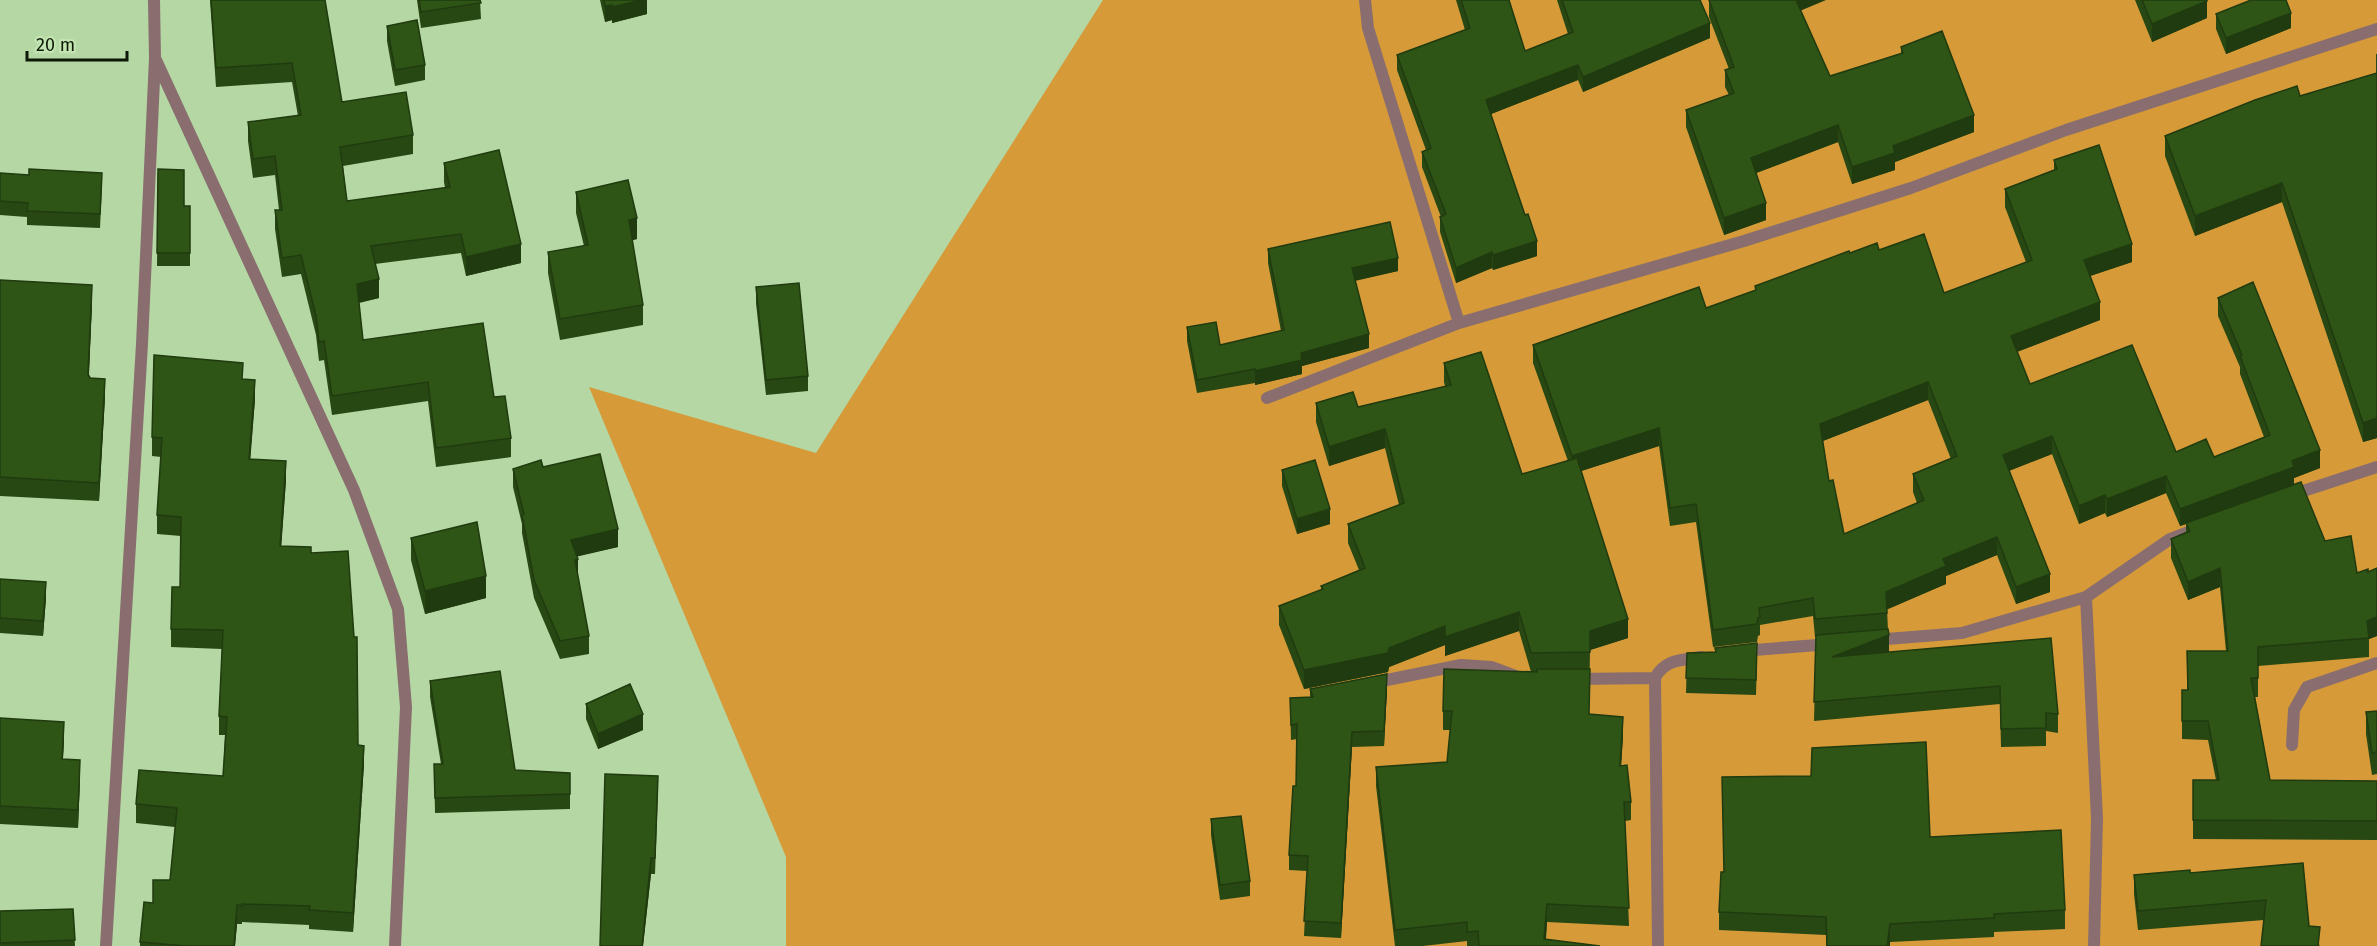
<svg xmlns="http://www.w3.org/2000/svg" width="2377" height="946" viewBox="0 0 2377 946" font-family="'Fira Sans',sans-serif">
<rect width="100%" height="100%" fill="#b4d7a4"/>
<path fill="#d69a39" d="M1103,0H2377V946H786V857L589,387L816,453Z"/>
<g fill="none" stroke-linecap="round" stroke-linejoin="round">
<path stroke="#8a6e6f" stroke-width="12" d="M1365,0L1368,28L1459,323
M156,60L354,490L398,609L406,707L395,946
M1267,398L1459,323L1744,241L1911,188L2066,130L2377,29
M2291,495L2377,467
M1874,640L1962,633L2086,597
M1742,651L1830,644
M1575,679L1655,678
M1372,683L1461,665L1492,667L1516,676
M2292,745L2294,710L2307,687L2377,663
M106,946L142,344L155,58L154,0
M1658,946L1655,678C1665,659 1682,660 1701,657
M2094,946L2097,818L2086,597L2170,539L2201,527"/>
</g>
<path fill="#284813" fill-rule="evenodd" d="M210,0H325L342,102L413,135V154L343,166L347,201L445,188L444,182V163L521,263L466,276L461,253L375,264L379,298L359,303L363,340L494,397L511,438V457L436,467L428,401L332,415L324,360L319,361L316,335L301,274L282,277L275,229V210H279L275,175L253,178L248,141V122L298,116L292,82L216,87Z
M417,0H480L481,19L421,28Z
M600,0H647V14L612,23V20L605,22Z
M1456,0H1509L1525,51L1568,34L1557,0H1700L1710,38L1583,92L1578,80L1491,114L1537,256L1493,270L1492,268L1456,283L1440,232V217H1441L1422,167V152L1426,150L1397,70V55L1465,30Z
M1709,0L1801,11L1830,76L1901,53V47L1974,132L1895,162V170L1852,184L1838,142L1756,173L1766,220L1724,235L1686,127V110L1729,95L1725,87V70L1729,69L1709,17Z
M2135,0H2207V18L2152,42Z
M2216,14L2291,28L2226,54L2216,29Z
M387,26L425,65V80L395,86L387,41Z
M2376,54H2377V438L2363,442L2282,202L2195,236L2165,156V136L2376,73Z
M2054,160L2132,262L2090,276L2100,320L2017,352L2030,384L2176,452L2214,457L2264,437L2240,374V367L2218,316V298L2320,468L2294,478V484L2325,541L2357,573L2368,572L2377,568V636L2369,639V657L2258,666V697H2255L2270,780L2377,781V840L2193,839V780H2216L2208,740L2182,739V690H2187V651H2226L2220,587L2188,600L2171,558V539L2186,532V524L2180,526L2166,493L2107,517L2105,513L2079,524L2052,454L2009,471L2050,592L2016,604L1997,555L1946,576V584L1887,609L1889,652L2051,638L2058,714V733L2046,731V746L2001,747L2000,704L1814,721L1816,637H1815L1813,616L1760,625V635L1758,636L1757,642L1713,647L1696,522L1670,526L1659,446L1581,471L1628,638L1590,650L1589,714L1623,736L1621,765L1631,802V820L1625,821L1629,926L1547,922L1546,939L1600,946H1467V941L1423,946H1395L1376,786V767L1447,762L1451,730H1443V711L1531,672L1519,631L1445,656V645L1389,667L1388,672L1304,689L1279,625V606L1321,590V586L1359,570L1348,543V524L1399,505L1385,448L1329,466L1316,422V403L1358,407L1445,386L1444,382V363L1522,474L1568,461L1533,363V345L1706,308L1755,291V286L1850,253L1879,250L1944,293L2026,262L2005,207V189L2054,170ZM1928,400L1951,459L1913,474V492L1917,503L1844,534L1829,481L1823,441Z
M158,169L184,206H190V266H157Z
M0,173L102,186L100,228L27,225V217L0,215Z
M576,192L637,239L632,240L643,305V325L560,340L548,273V252L584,246L576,213Z
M1268,249L1398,271L1355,281L1369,348L1302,366V374L1255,385V383L1197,393L1187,341V327L1220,345L1281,331L1268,263Z
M0,280L92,303L89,375L105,397L99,501L0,496Z
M756,287L808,376V391L766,395L756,303Z
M243,379L255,399L250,459L286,480L281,546L311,553L358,745L364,764L353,932L309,929V925L242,922V924H237L235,946H140V942L153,903L170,880L175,827L136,823V804L223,776L225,735H219V716L222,649L171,647V629L180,587L181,536L157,534V515L161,457L152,456V437Z
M543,467L618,547L577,556L578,577L589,636V654L560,659L534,598L522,533V524L513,487V469Z
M1282,470L1330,524L1297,534L1282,486Z
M411,538L486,598L425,614L411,560Z
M0,579L46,598L43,636L0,633Z
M1715,652L1757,658L1756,695L1686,693L1687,653Z
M430,681L515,770L570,773V809L435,813L434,764H441L430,697Z
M1310,689H1387L1384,746L1352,747L1341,938L1304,936L1307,871L1289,870V855L1296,786L1297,739L1291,740L1290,698L1310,697Z
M586,704L643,730L598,749L586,719Z
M2377,711V774L2372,775L2366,734V712Z
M0,718L64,739L63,759L80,778L78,828L0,824Z
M658,791L655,874H651L643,946H600Z
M1211,819L1250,881V896L1220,900L1211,835Z
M1930,837L2065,910V929L1994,932V937L1890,942V946H1826V935L1719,930V912L1723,872Z
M2303,863L2309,926L2320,946L2264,920L2138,930L2134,894V875L2190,873Z
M73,909L75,946H0V911Z"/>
<path fill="#203b0f" d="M642,0H647V14L612,23V7Z
M1795,0H1826L1795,13Z
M2207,1V18L2152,42V24Z
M612,5V20L605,22V6Z
M2291,13V28L2226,54V38Z
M1710,23V38L1583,92V77Z
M1578,65V80L1486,116V100Z
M1974,115V132L1895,162V170L1852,184V167L1893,146Z
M1838,125V142L1751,175V158Z
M2282,183V202L2195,236V216Z
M1766,203V220L1724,235V218Z
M637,218V239L629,241V220Z
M1537,241V256L1493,270V255Z
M521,244V263L466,276V257Z
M2132,244V262L2084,278V260Z
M1492,252V268L1456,283V268Z
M1398,258V271L1352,281V268Z
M379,279V298L357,303V284Z
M92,285V303L88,392V374Z
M2100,302V320L2011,354V336Z
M1369,334V348L1302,366V374L1255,385V371L1301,353Z
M105,379V397L99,501V483Z
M255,380V399L249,477V459Z
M1928,382V400L1820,442V424Z
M2377,418V438L2363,442V423Z
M1659,428V446L1572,474V456Z
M1385,429V448L1329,466V447Z
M2052,436V454L2003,473V455Z
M2320,450V468L2294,478V485L2180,526V509Z
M286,461V480L280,565V546Z
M2166,476V493L2107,517V499Z
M2105,495V513L2079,524V506Z
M1330,509V524L1297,534V519Z
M618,529V547L571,558V540Z
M1997,537V555L1946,576V584L1886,610V592L1943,559Z
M578,559V577L575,560Z
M2220,568V587L2188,600V582Z
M2050,574V592L2016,604V587Z
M486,576V598L425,614V591Z
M46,582V598L43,636V621Z
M1519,612V631L1445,656V645L1389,667L1388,672L1304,689V670L1445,626Z
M2377,617V636L2369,639L2367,621Z
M1628,619V638L1590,650V671V631Z
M1889,635V654L1832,657Z
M1387,674V689L1384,746V731Z
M643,714V730L598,749V734Z
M1623,717V736L1620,784V766Z
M64,722V739L62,777V759Z
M1352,732V747L1341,938V923Z
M364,746V764L353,932V913Z
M80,760V778L78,828V810Z
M651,858V874L643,946H642Z
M1547,904V922L1545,946L1544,939Z
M237,905V924L235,946H234Z
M1890,924V946H1887Z"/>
<path fill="#2e5416" stroke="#203b0f" stroke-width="1.5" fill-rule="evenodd" d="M211,0H325L342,102L406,92L413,135L340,147L347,201L450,187L444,163L499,150L521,244L466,257L461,234L371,246L379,279L357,284L363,340L483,323L494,397L505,396L511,438L436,448L428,382L332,396L324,341L319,342L316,316L301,255L282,258L275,210H282L275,156L253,159L248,122L301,115L292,63L216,68Z
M419,0H480L481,3L421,12Z
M604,0H642L612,7V5L605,6Z
M1461,0H1509L1525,51L1573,32L1562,0H1700L1710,23L1583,77L1578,65L1486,100L1525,215L1528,214L1537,241L1493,255L1492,252L1456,268L1440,217L1446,214L1422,152L1431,148L1397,55L1470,28Z
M1709,0H1796L1830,76L1903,53L1901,47L1942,31L1974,115L1893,146L1895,153L1852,167L1838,125L1751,158L1766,203L1724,218L1686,110L1734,93L1725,70L1734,67Z
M2142,0H2207V1L2152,24Z
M2251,0H2286L2291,13L2226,38L2216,14Z
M417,20L425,65L395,70L387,26Z
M2377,73V418L2363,423L2282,183L2195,216L2165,136L2255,100L2297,86L2300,96Z
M2099,145L2132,244L2084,260L2100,302L2011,336L2030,384L2132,345L2176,452L2206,439L2214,457L2270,435L2240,356L2242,355L2218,298L2253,282L2320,450L2292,461L2294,467L2180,509L2166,476L2107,499L2105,495L2079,506L2052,436L2003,455L2050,574L2016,587L1997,537L1943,559L1946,566L1886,592L1887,613L1815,619L1813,598L1759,608L1760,617L1758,618L1757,624L1713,630L1696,504L1670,508L1659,428L1572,456L1533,345L1699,287L1706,308L1756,290L1755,286L1849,251L1850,253L1877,243L1879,250L1924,234L1944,293L2032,260L2005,189L2057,169L2054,160ZM1928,382L1957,456L1913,474L1924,500L1844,534L1833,480L1829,481L1820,424Z
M29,169L102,173L100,214L27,211L28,203L0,201V173L29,175Z
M158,169L184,170V206H190V253H157Z
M628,180L637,218L629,220L643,305L560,319L548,252L588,245L576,192Z
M1390,222L1398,258L1352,268L1369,334L1301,353L1302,360L1255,371V369L1197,380L1187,327L1216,322L1220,345L1284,330L1268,249Z
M0,280L92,285L88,374L90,378L105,379L99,483L0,477Z
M799,283L808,376L766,380L756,287Z
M1481,352L1522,474L1577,458L1628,619L1590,631V652L1531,653L1519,612L1445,637V626L1389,648L1388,653L1304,670L1279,606L1323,589L1321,586L1365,568L1348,524L1404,503L1385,429L1329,447L1316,403L1353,392L1358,407L1451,385L1444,363Z
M154,355L243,363L242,379L255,380L249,459L286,461L280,546L311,547V553L348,551L354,637H357L358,745L364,746L353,913L309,910L310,906L242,904V906L237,905L234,946H186L140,942L144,902L153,903V880H170L177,808L136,804L139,770L223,776L227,717L219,716L223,630L171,629L172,587H180L181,517L157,515L162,438L152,437Z
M600,454L618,529L571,540L578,559L575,560L589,636L560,641L534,580L522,515L524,514L513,469L541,460L543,467Z
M1315,460L1330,509L1297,519L1282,470Z
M2301,482L2325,541L2351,536L2357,573L2368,569V572L2377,568V617L2367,621L2369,638L2258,647V678H2251L2270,780L2377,781V821L2193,820V780H2219L2208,721H2182V690H2188L2187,651H2228L2220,568L2188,582L2171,539L2190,531L2186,523Z
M477,522L486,576L425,591L411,538Z
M0,579L46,582L43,621L0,618Z
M1888,629L1889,635L1832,657L2051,638L2058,714L2046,713V728L2001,729L2000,686L1814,702L1816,635Z
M1757,643L1756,680L1686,678L1687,653L1716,652L1715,648Z
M1444,669L1537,672V669H1590L1589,714L1623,717L1620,766L1627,765L1631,802H1624L1629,908L1547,904L1544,939L1600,946H1479L1478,931L1467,932V922L1395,930L1376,767L1447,762L1452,711H1443Z
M500,671L515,770L570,773V794L435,798L434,764H443L430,681Z
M1387,674L1384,731L1352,732L1341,923L1304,921L1308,856L1289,855L1293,786H1296L1297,724L1291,725L1290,698L1313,697L1310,689Z
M630,684L643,714L598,734L586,704Z
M2377,711V752L2372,753L2366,712Z
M0,718L64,722L62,759L80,760L78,810L0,806Z
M1926,742L1930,837L2061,830L2065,910L1994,914V918L1890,924L1887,946H1827L1826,917L1719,912L1721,872H1724L1722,777L1811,776L1812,748Z
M605,774L658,776L655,858H651L642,946H600Z
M1241,816L1250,881L1220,885L1211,819Z
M2303,863L2309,926L2320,927L2318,946H2261L2266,900L2138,911L2134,875L2190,870V873Z
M73,909L75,940L0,943V911Z"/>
<path d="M27 51v9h100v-9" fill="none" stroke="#0d1906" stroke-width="3"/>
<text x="36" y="51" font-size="18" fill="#0d1906" stroke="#c1e4b1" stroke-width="4.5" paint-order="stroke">20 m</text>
</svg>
